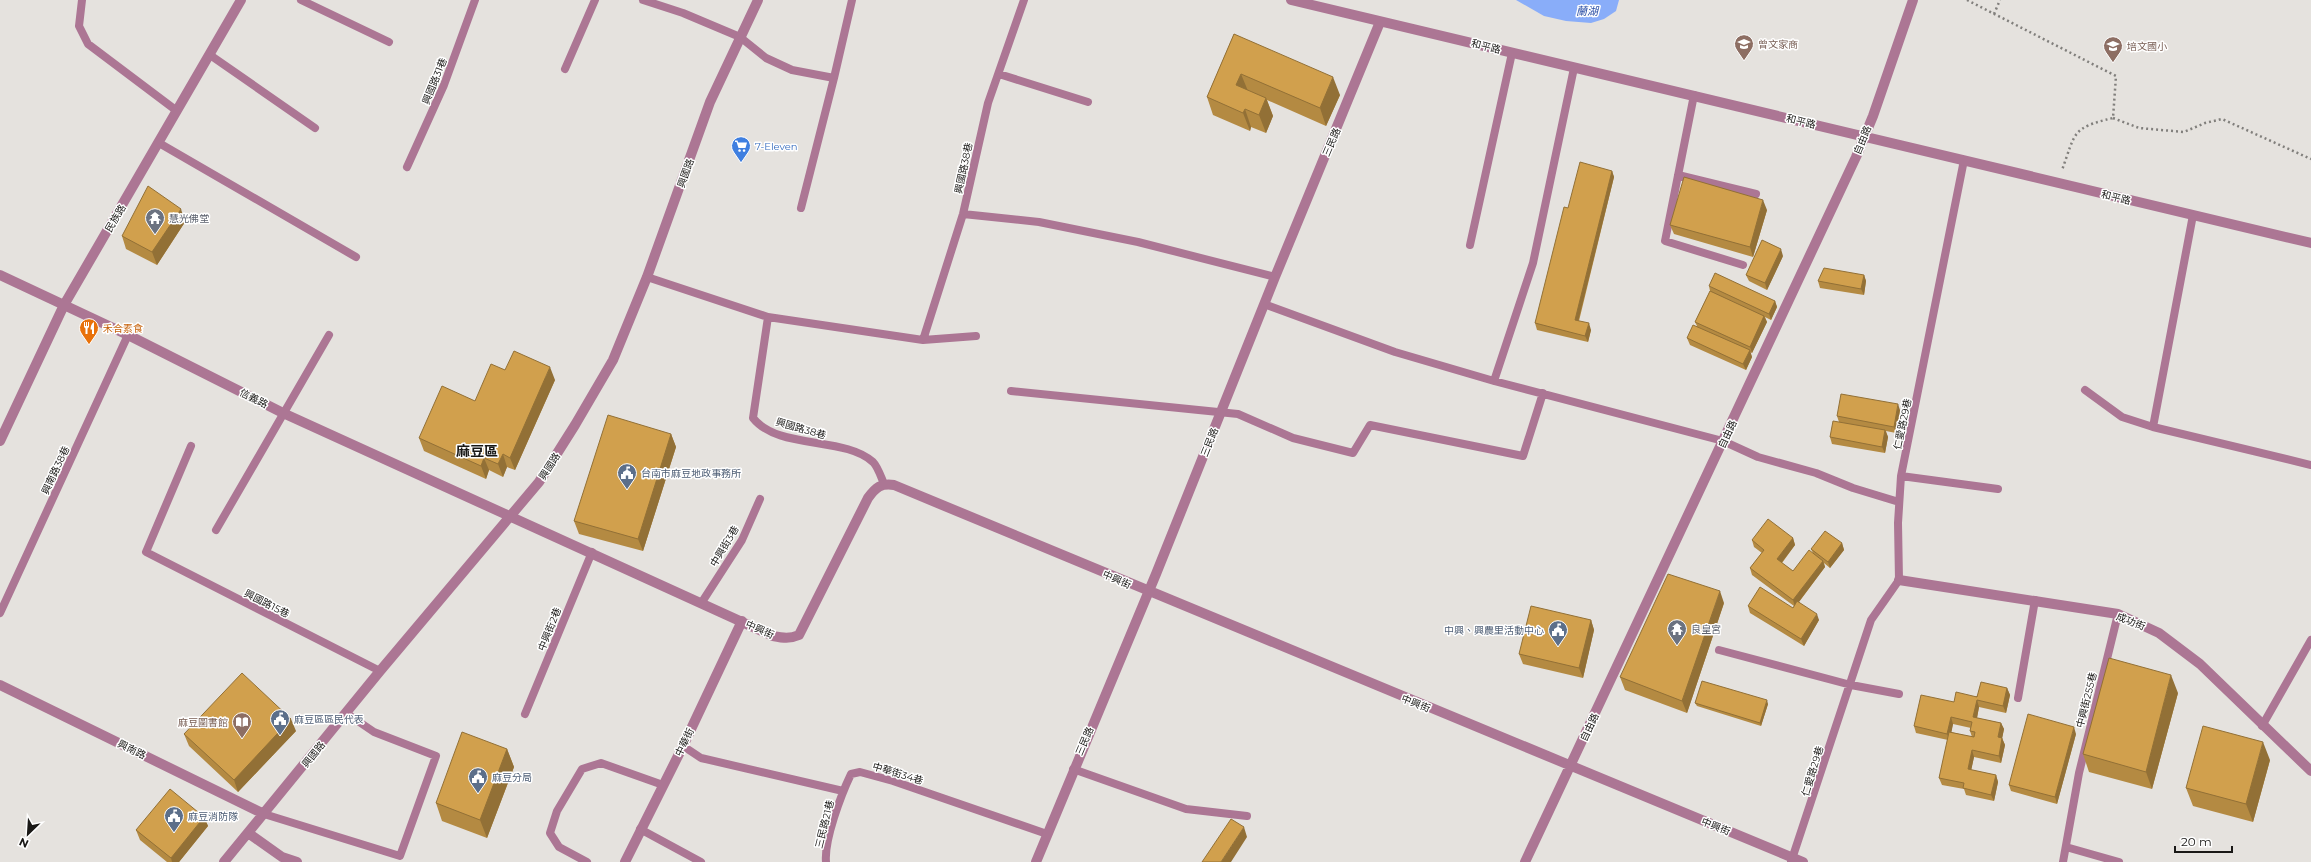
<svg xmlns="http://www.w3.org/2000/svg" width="2311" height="862" viewBox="0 0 2311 862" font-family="Montserrat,'Noto Sans TC',sans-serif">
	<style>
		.water { fill: #89adf9 }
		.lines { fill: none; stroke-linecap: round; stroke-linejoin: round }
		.path { stroke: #817f7c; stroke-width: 2.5; stroke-dasharray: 2 3; stroke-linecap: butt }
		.lane { stroke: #ac7694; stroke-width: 8 }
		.street { stroke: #ac7694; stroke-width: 10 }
		.wall { fill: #b48a42; fill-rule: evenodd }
		.shaded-wall { fill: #927036 }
		.building { fill: #d1a04d; stroke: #927036 }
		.labels { text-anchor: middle; stroke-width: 3; stroke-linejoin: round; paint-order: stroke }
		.education-label { font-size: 10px; fill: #785e54; stroke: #fff; text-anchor: start }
		.street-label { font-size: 10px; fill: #191816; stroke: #fff }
		.shop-label { font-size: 10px; fill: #366cbe; stroke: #fff; text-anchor: start }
		.worship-label { font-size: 10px; fill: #5b616d; stroke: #fff; text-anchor: start }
		.food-label { font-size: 10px; fill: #c56008; stroke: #fff; text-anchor: start }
		.service-label { font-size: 10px; fill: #4e5e75; stroke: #fff; text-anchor: start }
		.water-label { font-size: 11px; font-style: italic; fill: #2b4fa6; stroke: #fff }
		.district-label { font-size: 14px; font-weight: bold; fill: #191816; stroke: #fff }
	</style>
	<rect width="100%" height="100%" fill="#e5e2de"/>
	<path class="water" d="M1516 0H1619L1616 11 1604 19 1591 23 1566 21 1544 16Z"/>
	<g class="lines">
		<path class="path" d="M1967 0 2116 76 2113 118C2071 128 2076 132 2062 170
			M1994 14 2000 0
			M2113 118 2139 128 2184 132 2205 123 2222 119 2311 159"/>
		<path class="lane" d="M82 0 79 26 88 44 177 111
			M301 0 389 42
			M643 0 683 13 740 37 766 58 792 70 834 78 852 0
			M210 55 315 128
			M565 69 595 0
			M999 74 1088 102
			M1694 95 1665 241 1743 265
			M159 143 356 257
			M407 167 444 85 475 0
			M1678 175 1756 194
			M801 208 834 78
			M963 214 1039 222 1138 242 1275 277
			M1470 245 1512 53
			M647 277 768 317 923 340 976 336
			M1264 304 1395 352 1494 381 1723 441 1758 457 1816 473 1853 488 1899 502
			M768 317 753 418C778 450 845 436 873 462 878 467 881 477 884 484
			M923 340 963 214 988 103 1024 0
			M1494 381 1533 263 1574 68
			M2085 390 2122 417 2153 427 2311 465
			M1011 391 1238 414 1293 438 1353 453 1370 425 1523 456 1543 393
			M2153 427 2193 215
			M191 446 146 552 380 671
			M1901 476 1998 489
			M216 530 329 335
			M702 602 742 540 760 499
			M0 613 128 335
			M1719 650 1851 685 1899 694
			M2018 698 2035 600
			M525 714 592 552
			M2262 726 2311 640
			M683 746 701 758 843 791
			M1073 769 1186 809 1247 816
			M264 814 400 856 436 756 374 732 346 713
			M640 829 701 862
			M2066 847 2119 862
			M587 862 559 847 550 833 557 811 582 769 601 763 663 785
			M826 862C824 840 841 795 851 774L860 772 893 781 1047 834
			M1791 862 1871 620 1899 580 1898 523 1901 476 1964 160
			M2063 862 2079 773 2118 614"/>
		<path class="street" d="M1291 0 2311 243
			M0 275 128 335 283 413 773 636C783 638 790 639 799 635L868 498C876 487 881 483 894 485L1803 862
			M0 441 64 305 241 0
			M1899 580 2118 614 2159 633 2200 664 2311 771
			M0 685 264 814
			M248 833 282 857 297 862
			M224 862 380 671 539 482 575 425 613 360 647 277 710 102 758 0
			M625 862 683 746 742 621
			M1036 862 1156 574 1275 277 1380 22
			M1525 862 1856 157 1873 116 1913 0"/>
	</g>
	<path class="wall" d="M1234 34 1340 95 1326 126 1267 100 1273 116 1266 133 1251 127 1250 131 1213 115 1207 97Z
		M1612 171 1614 177 1579 321 1591 330 1588 342 1537 330 1535 323 1568 208Z
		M1767 210 1753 257 1674 234 1670 225Z
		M185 222 157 265 126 249 122 236Z
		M1783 256 1767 290 1749 281 1746 275Z
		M1864 275 1866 281 1864 295 1820 288 1818 281Z
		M1709 286 1775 301 1777 307 1771 320 1765 317 1767 322 1752 353 1750 352 1752 357 1746 370 1690 345 1687 338 1697 326 1695 322 1710 291Z
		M505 370 555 380 515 470 507 467 503 477 489 470 486 479 424 451 419 438 475 401Z
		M1900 410 1896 433 1886 431 1888 437 1885 453 1832 444 1830 437 1839 422 1837 416Z
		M671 434 676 447 643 551 579 534 574 521Z
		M1793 538 1795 545 1782 563 1793 571 1813 553 1811 549 1842 543 1844 550 1830 568 1824 563 1825 567 1799 602 1819 620 1804 646 1750 613 1748 606 1793 608 1794 606 1752 575 1750 568 1762 553 1754 547 1752 540Z
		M1724 603 1687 713 1625 690 1620 677Z
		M1591 620 1594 630 1583 678 1523 664 1519 654Z
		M2007 688 2010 695 2006 713 1979 707 1977 718 2001 723 2004 729 2002 738 2005 745 2001 763 1974 757 1971 770 1996 775 1998 782 1994 801 1966 795 1964 789 1942 785 1939 778 1948 740 1916 733 1914 726 1954 702ZM1953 724 1971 728 1970 731 1972 737 1951 732Z
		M2178 693 2152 789 2089 772 2083 754Z
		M1695 703 1768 704 1761 726 1697 706Z
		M296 731 238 792 189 746 184 734Z
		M2076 734 2057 804 2011 791 2009 785Z
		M507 749 514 767 487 838 442 821 436 803Z
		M2270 760 2253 822 2193 806 2186 788Z
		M204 817 208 826 179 862H167L140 840 136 830Z"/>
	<path class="shaded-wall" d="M1241 74 1248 91 1236 85Z
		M1333 77 1340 95 1326 126 1320 108Z
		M1266 98 1273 116 1266 133 1259 115Z
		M1245 109 1251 127 1250 131 1243 113Z
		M1612 171 1614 177 1577 326 1575 320Z
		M1763 200 1767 210 1753 257 1750 247Z
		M181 209 185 222 157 265 152 252Z
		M1781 249 1783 256 1767 290 1765 283Z
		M1864 275 1866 281 1864 295 1861 289Z
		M1775 301 1777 307 1771 320 1769 314Z
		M1764 316 1767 322 1752 353 1750 347Z
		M1589 323 1591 330 1588 342 1585 336Z
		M1750 350 1752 357 1746 370 1743 364Z
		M550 367 555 380 515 470 510 458Z
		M1898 404 1900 410 1896 433 1894 427Z
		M1885 430 1888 437 1885 453 1882 447Z
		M671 434 676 447 643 551 638 539Z
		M503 454 507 467 503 477 498 464Z
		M484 458 489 470 486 479 481 466Z
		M1793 538 1795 545 1779 566 1777 559Z
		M1842 543 1844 550 1830 568 1828 562Z
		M1823 561 1825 567 1795 607 1793 600Z
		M1720 591 1724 603 1687 713 1682 701Z
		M1817 614 1819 620 1804 646 1801 639Z
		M1591 620 1594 630 1583 678 1579 668Z
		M2171 675 2178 693 2152 789 2146 772Z
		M2007 688 2010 695 2006 713 2003 706Z
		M1767 700 1768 704 1761 726 1760 723Z
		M1977 700 1979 707 1976 723 1973 717Z
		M1951 717 1953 724 1950 740 1947 734Z
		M291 719 296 731 238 792 234 780Z
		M2001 723 2004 729 2001 744 1998 737Z
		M2074 727 2076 734 2057 804 2055 797Z
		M2002 738 2005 745 2001 763 1999 756Z
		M2263 742 2270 760 2253 822 2246 804Z
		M507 749 514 767 487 838 480 820Z
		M1972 750 1974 757 1970 776 1968 769Z
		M1996 775 1998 782 1994 801 1991 795Z
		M204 817 208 826 179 862H172L171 858Z
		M1244 827 1247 837 1231 862H1221Z"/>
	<path class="building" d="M1234 34 1333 77 1320 108 1241 74 1236 85 1266 98 1259 115 1245 109 1243 113 1207 97Z
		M1580 162 1612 171 1575 320 1589 323 1585 336 1535 323 1564 207 1568 208Z
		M1684 177 1763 200 1750 247 1670 225Z
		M148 186 181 209 152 252 122 236Z
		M1762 240 1781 249 1765 283 1746 275Z
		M1824 268 1864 275 1861 289 1818 281Z
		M1715 273 1775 301 1769 314 1709 286Z
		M1710 291 1764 316 1750 347 1695 322Z
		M1693 325 1750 350 1743 364 1687 338Z
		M514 351 550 367 510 458 503 454 498 464 484 458 481 466 419 438 442 386 475 401 491 364 505 370Z
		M1841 394 1898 404 1894 427 1837 416Z
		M608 415 671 434 638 539 574 521Z
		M1833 421 1885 430 1882 447 1830 437Z
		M1768 519 1793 538 1777 559 1793 571 1809 550 1823 561 1793 600 1750 568 1764 550 1752 540Z
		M1825 531 1842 543 1828 562 1811 549Z
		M1668 574 1720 591 1682 701 1620 677Z
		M1760 587 1793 608 1797 601 1817 614 1801 639 1748 606Z
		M1531 606 1591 620 1579 668 1519 654Z
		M2109 658 2171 675 2146 772 2083 754Z
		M242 673 291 719 234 780 184 734Z
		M1702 681 1767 700 1760 723 1695 703Z
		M1981 682 2007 688 2003 706 1977 700 1973 717 2001 723 1998 737 2002 738 1999 756 1972 750 1968 769 1996 775 1991 795 1963 788 1964 783 1939 778 1949 732 1974 737 1975 732 1970 731 1972 722 1951 717 1947 734 1914 726 1921 695 1954 702 1956 692 1977 697Z
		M2028 714 2074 727 2055 797 2009 785Z
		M2203 726 2263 742 2246 804 2186 788Z
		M462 732 507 749 480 820 436 803Z
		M170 789 204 817 171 858 136 830Z
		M1231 819 1244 827 1221 862H1202Z"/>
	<defs>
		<symbol id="school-pin" viewBox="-11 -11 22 30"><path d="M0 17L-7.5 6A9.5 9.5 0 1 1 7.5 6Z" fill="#8d6e63" stroke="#fff"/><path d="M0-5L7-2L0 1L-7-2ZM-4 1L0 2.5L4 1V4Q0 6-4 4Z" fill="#fff"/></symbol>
		<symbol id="supermarket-pin" viewBox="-11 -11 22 30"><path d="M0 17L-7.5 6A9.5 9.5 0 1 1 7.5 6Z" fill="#3f7fe0" stroke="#fff"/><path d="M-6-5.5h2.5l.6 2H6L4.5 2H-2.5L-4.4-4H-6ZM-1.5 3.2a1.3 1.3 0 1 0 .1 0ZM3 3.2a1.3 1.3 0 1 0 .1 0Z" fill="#fff"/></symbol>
		<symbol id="temple-pin" viewBox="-11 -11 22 30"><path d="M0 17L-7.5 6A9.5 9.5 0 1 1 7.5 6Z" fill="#6b7280" stroke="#fff"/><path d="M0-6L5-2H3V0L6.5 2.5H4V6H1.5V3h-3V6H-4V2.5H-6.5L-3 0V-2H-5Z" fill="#fff"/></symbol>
		<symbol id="restaurant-pin" viewBox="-11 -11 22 30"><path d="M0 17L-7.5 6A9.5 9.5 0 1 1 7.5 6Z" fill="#e8710a" stroke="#fff"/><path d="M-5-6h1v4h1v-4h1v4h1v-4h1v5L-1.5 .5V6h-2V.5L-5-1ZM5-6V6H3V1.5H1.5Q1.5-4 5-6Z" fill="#fff"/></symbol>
		<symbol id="civic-pin" viewBox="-11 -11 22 30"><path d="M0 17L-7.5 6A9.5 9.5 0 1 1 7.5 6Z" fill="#5c6f8a" stroke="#fff"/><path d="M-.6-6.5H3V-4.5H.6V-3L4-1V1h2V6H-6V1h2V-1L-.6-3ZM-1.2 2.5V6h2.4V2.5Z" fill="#fff"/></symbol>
		<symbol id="library-pin" viewBox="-11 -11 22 30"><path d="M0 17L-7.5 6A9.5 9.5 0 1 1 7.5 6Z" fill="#8d6e63" stroke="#fff"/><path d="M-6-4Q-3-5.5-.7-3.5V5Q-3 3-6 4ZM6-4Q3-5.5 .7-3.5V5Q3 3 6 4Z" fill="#fff"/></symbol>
	</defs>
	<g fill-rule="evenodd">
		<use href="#school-pin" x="1733" y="33" width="22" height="30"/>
		<use href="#school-pin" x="2102" y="35" width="22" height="30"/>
		<use href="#supermarket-pin" x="730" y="135" width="22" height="30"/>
		<use href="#temple-pin" x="144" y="207" width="22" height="30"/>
		<use href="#restaurant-pin" x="78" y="317" width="22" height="30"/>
		<use href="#civic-pin" x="616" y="462" width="22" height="30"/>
		<use href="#temple-pin" x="1666" y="618" width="22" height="30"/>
		<use href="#civic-pin" x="1547" y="619" width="22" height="30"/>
		<use href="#civic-pin" x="269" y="708" width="22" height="30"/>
		<use href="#library-pin" x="231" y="711" width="22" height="30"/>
		<use href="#civic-pin" x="467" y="766" width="22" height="30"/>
		<use href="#civic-pin" x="163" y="805" width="22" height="30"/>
	</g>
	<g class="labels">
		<g class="education-label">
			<text x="1758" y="48">曾文家商</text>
			<text x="2127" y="50">培文國小</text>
			<text x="228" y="726" text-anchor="end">麻豆圖書館</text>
		</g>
		<g class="street-label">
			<text transform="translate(1486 46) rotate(14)" y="4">和平路</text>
			<text transform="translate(434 81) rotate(-68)" y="4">興國路31巷</text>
			<text transform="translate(1801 121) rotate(14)" y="4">和平路</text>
			<text transform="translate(1862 140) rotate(-68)" y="4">自由路</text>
			<text transform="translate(1331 142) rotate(-67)" y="4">三民路</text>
			<text transform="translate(963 168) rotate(-78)" y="4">興國路38巷</text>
			<text transform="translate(685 173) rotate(-70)" y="4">興國路</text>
			<text transform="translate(2116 197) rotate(14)" y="4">和平路</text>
			<text transform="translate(115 218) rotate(-59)" y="4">民族路</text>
			<text transform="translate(254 398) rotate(27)" y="4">信義路</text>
			<text transform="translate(1902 424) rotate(-78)" y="4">仁愛路29巷</text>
			<text transform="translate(801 428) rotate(16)" y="4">興國路38巷</text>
			<text transform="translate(1727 434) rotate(-65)" y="4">自由路</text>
			<text transform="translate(1209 442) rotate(-68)" y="4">三民路</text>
			<text transform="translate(549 466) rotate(-57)" y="4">興國路</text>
			<text transform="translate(55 470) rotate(-65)" y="4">興南路38巷</text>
			<text transform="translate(724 546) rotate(-59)" y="4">中興街3巷</text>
			<text transform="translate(1117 579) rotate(23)" y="4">中興街</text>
			<text transform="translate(267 603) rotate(27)" y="4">興國路15巷</text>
			<text transform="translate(2131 621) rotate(22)" y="4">成功街</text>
			<text transform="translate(549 629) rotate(-68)" y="4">中興街2巷</text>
			<text transform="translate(760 629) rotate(23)" y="4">中興街</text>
			<text transform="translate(2086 700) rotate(-76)" y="4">中興街255巷</text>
			<text transform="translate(1416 703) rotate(22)" y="4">中興街</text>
			<text transform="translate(1589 727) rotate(-65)" y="4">自由路</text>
			<text transform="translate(1084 741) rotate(-67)" y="4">三民路</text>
			<text transform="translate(684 742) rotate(-64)" y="4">中華街</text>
			<text transform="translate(132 749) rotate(26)" y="4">興南路</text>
			<text transform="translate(313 754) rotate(-51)" y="4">興國路</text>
			<text transform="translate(1812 771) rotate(-73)" y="4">仁愛路29巷</text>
			<text transform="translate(898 773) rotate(17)" y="4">中華街34巷</text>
			<text transform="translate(824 824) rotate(-76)" y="4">三民路21巷</text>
			<text transform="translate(1716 826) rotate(22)" y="4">中興街</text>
		</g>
		<g class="shop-label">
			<text x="755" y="150">7-Eleven</text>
		</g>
		<g class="worship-label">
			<text x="169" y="222">慧光佛堂</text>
			<text x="1691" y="633">良皇宮</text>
		</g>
		<g class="food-label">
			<text x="103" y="332">禾合素食</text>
		</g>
		<g class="service-label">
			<text x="641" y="477">台南市麻豆地政事務所</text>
			<text x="1544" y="634" text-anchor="end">中興、興農里活動中心</text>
			<text x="294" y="723">麻豆區區民代表</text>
			<text x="492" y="781">麻豆分局</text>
			<text x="188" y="820">麻豆消防隊</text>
		</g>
		<g class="water-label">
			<text x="1587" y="15">蘭湖</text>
		</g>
		<g class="district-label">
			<text x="477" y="456">麻豆區</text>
		</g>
	</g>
	<g transform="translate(28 834) rotate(205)" stroke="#ffffff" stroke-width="3" paint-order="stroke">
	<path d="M0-3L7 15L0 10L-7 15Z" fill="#191816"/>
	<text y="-6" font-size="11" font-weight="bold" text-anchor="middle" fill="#191816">N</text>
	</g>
	<path d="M2175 846v6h57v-6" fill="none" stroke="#191816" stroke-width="2"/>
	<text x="2181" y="846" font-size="12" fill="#191816" stroke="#ffffff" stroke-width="3" paint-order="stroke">20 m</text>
</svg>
